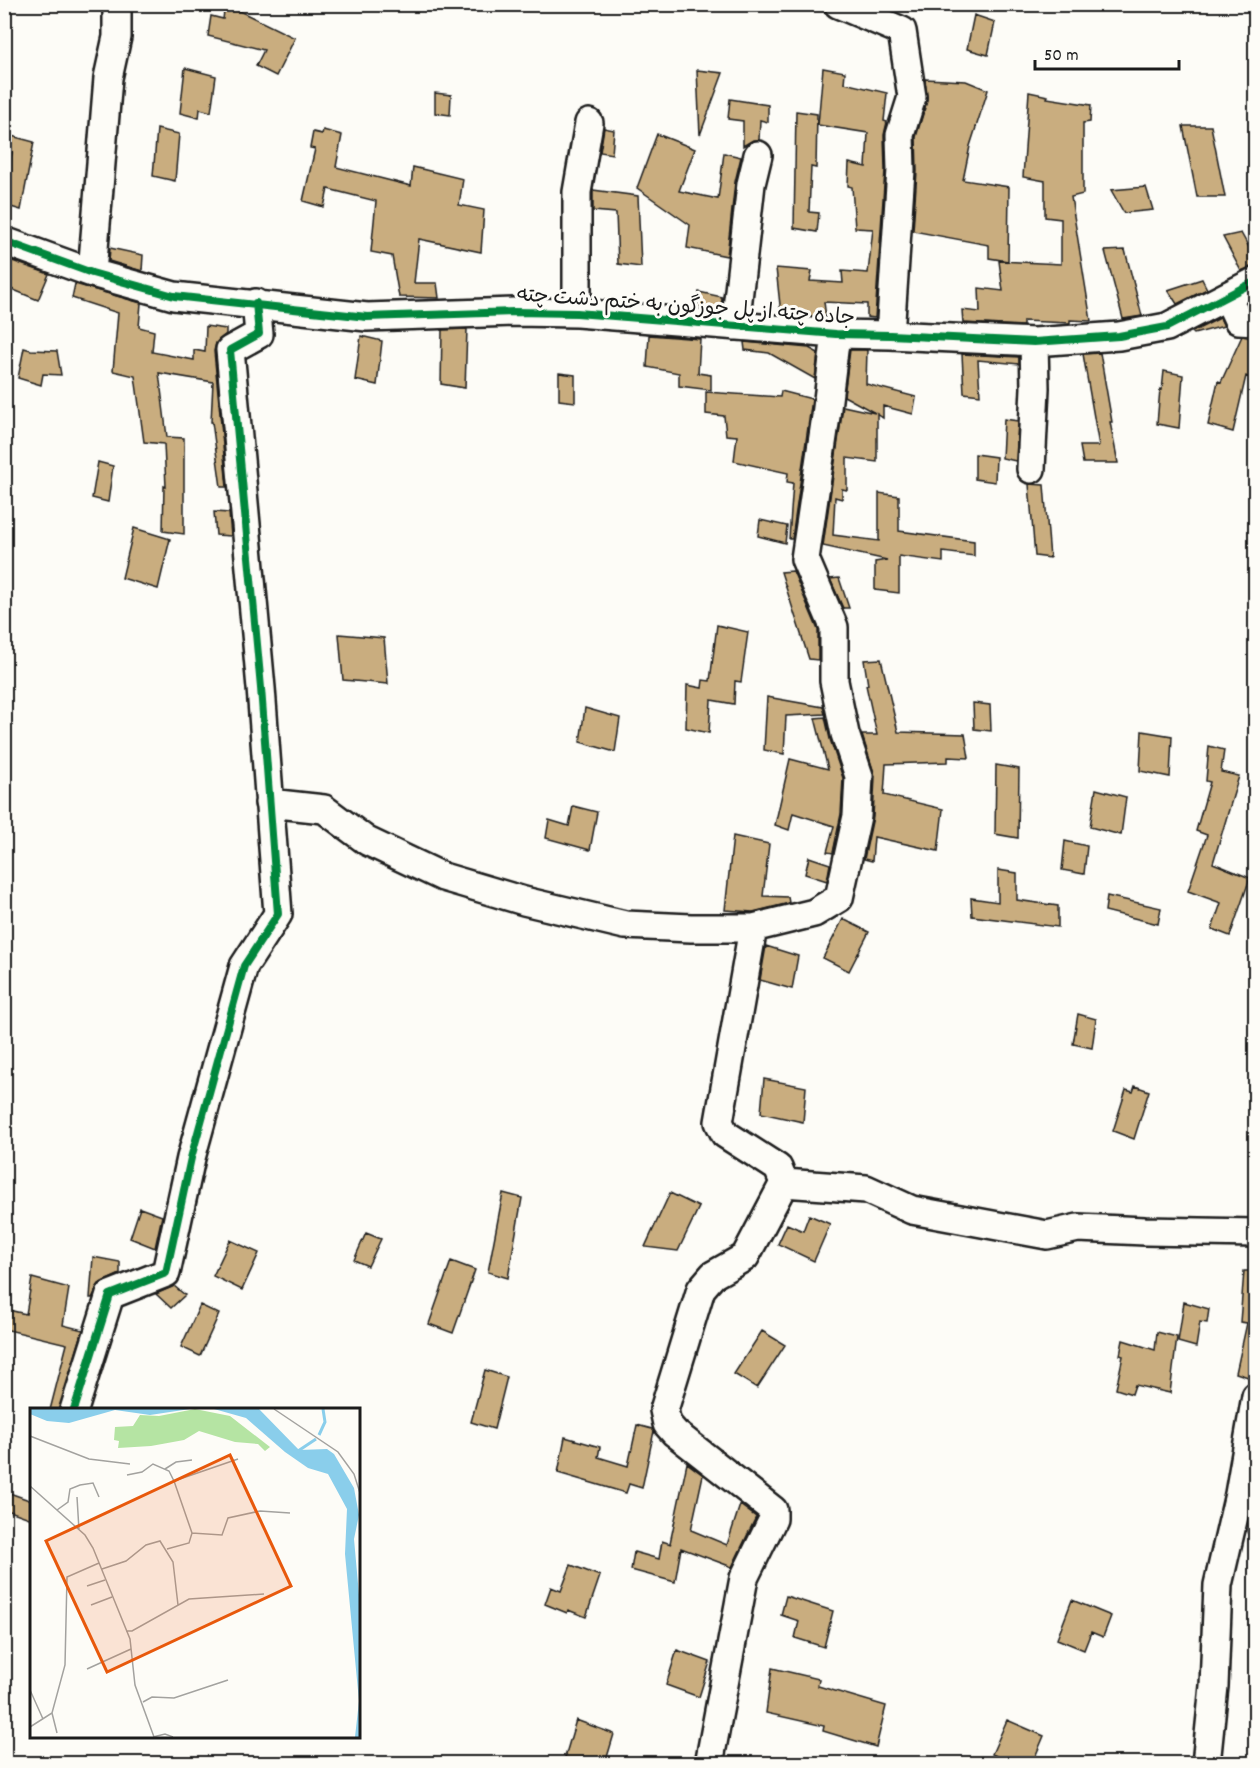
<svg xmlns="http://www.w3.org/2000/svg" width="1260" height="1768" viewBox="0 0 1260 1768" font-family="Dekko,'Playpen Sans Arabic',sans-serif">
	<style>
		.building { fill: #c9ad7f; stroke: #1c1c1c; stroke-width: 1.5 }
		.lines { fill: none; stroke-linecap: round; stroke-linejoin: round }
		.minor-casing { stroke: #1c1c1c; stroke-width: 32 }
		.minor { stroke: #fdfcf7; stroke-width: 27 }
		.cycleway-casing { stroke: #fdfcf7; stroke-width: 11 }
		.cycleway { stroke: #00873e; stroke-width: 8 }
		.labels { text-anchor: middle; stroke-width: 6; stroke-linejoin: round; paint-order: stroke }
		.street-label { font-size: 21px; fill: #1c1c1c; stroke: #fdfcf7 }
		.inset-river { fill: none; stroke: #8aceeb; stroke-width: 3 }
		.inset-road { fill: none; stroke: #a3a29f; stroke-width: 1.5 }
		.view { fill: #e8590c; fill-opacity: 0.15; stroke: #e8590c; stroke-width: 3 }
		.inset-edge { fill: none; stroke: #1c1c1c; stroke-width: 3 }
	</style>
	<rect width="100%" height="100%" fill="#fdfcf7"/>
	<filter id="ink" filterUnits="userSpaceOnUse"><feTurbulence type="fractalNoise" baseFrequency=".0167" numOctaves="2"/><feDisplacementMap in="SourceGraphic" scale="12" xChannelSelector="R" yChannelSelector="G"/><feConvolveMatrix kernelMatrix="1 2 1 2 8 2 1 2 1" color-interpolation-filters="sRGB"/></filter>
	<g filter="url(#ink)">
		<path class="building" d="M225 4 295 38 276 76 256 66 264 50 208 36 211 16 223 19Z
			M974 15 995 22 988 55 967 49Z
			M185 68 216 76 211 112 200 109 199 118 180 113Z
			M823 68 845 72 844 83 887 93 884 121 887 122 884 135 885 170 875 318 867 317V304L824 302 826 317 781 314 776 268 812 271 810 281 843 283 842 271 868 273 873 229 855 228 852 187 848 186 849 163 866 167 868 133 818 125Z
			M697 70 723 73 700 135Z
			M925 79 966 81 988 90 970 146 963 180 1009 187 1008 261 989 258V245L913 231 917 171 916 137 927 101Z
			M1029 92 1048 96 1047 98 1091 105 1090 122 1083 123V194L1071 197 1091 321 1070 320V323L1023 321V326L963 323 962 310 980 312 979 288 1003 291 999 261 1061 264V219L1045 217V181L1023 177Z
			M435 93 451 95 450 115 435 113Z
			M730 99 768 105V122L760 120 759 140H753L743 146V121L728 119Z
			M796 111 817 114 816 168 811 167 809 212 819 213 817 232 794 228Z
			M1183 126H1211L1225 197H1197Z
			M604 128 614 130 612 154 600 152Z
			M157 129 179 134 175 181 153 176Z
			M323 130 342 135 336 167 411 186 413 167 463 179 459 205 484 210 481 252 419 239 414 283H437L439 298 399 297 392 256 371 252 376 201 328 189 324 207 303 201 315 149 310 148 313 132 322 134Z
			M4 134 34 142 21 210 4 205V180L7 181 12 152 4 150Z
			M657 134 695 149 679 191 718 199 724 153 741 157 735 182 727 256 687 248 690 225 637 188Z
			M1146 187 1153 210 1124 213 1111 190Z
			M593 190 638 196 641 267 618 264 616 213 593 211Z
			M1241 233 1256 260V265L1241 271 1223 237Z
			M110 248 143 255 142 271 109 261Z
			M1125 250 1142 316 1123 319 1105 251Z
			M4 258 49 274 38 300 4 286Z
			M1202 279 1207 289 1177 304 1168 290Z
			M75 284 141 303 139 327 154 331 152 352 194 360V350L205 352 206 326 226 329V334L216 343 214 351 227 487H221L212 422H211L213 382 159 373 167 437 184 438V534L163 531 164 486 166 487 164 444 144 442 135 376 113 371 118 313 72 298Z
			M699 292 722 297 721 309 698 307Z
			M1220 318 1224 326 1194 334 1192 332Z
			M467 329 465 388 441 384 442 330Z
			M649 335 700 339 698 373 711 375V390L679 386V373L647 367Z
			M361 336 382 341 377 385 355 380Z
			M1242 336 1256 339V380L1246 376 1233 432 1208 425 1218 381 1221 382Z
			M744 342 809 348 818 353 815 379 769 353 745 350Z
			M24 348 31 350 57 351 61 375 43 374 41 385 18 378Z
			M850 350H867L866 384 916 397 913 414 883 406V418L877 414V462L847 458V490L842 489V499L835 497 833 535 879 541V493L899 496V531L974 541V556L943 552V562L899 556V593L875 590V562L887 560 823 546 843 406 875 413 844 396Z
			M1100 353 1112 422H1110L1118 463H1083L1080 446H1099L1083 354Z
			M962 354 1019 357V364L978 360 980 395 964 393Z
			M1164 371 1183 375 1179 428 1157 424 1160 389 1162 390Z
			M559 373 575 375V402L559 400Z
			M781 391 812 399 792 539H789L793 483 787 482 788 473 734 461 737 436 726 435 724 416 706 414V392L780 397Z
			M1004 419 1018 421 1016 461 1002 458Z
			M975 454 996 457 995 482 975 479Z
			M98 462 113 466 108 502 92 498Z
			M1029 484 1044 485 1050 558 1035 556Z
			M214 512 229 513 231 536 216 535Z
			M760 520 787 526 785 543 758 536Z
			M134 528 170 539 158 589 122 578Z
			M793 571 818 630V660L809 659 781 572Z
			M839 578 849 608H843L830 579Z
			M717 625 748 632 741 682 735 681 734 704 711 700 709 733 686 728 687 685 702 688 703 680 710 681Z
			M339 634 384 638 388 684 343 680Z
			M881 659 898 732 965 734 969 758 948 757V762L886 764 884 795 943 809 938 851 874 837 872 861 864 859 873 817 875 776 862 735H877L866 685H868L864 660Z
			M767 697 823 707 825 714 786 716 784 754 764 750Z
			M973 703 990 705 991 731 974 729Z
			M585 708 620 718 615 752 580 742Z
			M825 717 830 739 843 778 841 814 833 853 827 852 834 826 793 813 789 830 775 825 790 759 828 769 815 718Z
			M1142 731 1172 736 1170 777 1140 771Z
			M1209 746 1224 750 1221 772 1239 776 1213 863 1250 878 1230 936 1212 929 1221 903 1188 891 1207 835 1196 831 1210 782 1206 781Z
			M996 765 1019 769 1018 838 995 834Z
			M1096 789 1126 797 1121 835 1090 827Z
			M573 806 597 812 590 850 546 838 549 820 569 826Z
			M733 836 769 844 763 896 788 897 789 903 753 912 725 910Z
			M1065 841 1087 846 1084 874 1062 870Z
			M809 857 830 864 827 881 805 874Z
			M998 870 1017 873V900L1058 906V927L972 916 971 898 998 902Z
			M1107 896 1161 908 1158 924 1105 911Z
			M843 919 869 932 849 971 823 958Z
			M766 946 798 956 792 989 760 980Z
			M1078 1014 1096 1019 1092 1048 1073 1044Z
			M764 1079 806 1087 803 1122 761 1113Z
			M1135 1086 1149 1091 1134 1139 1113 1131 1126 1090 1133 1092Z
			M503 1193 522 1198 508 1278 488 1272Z
			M670 1193 699 1207 678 1251 645 1247Z
			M140 1208 162 1216 155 1248 130 1238Z
			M809 1215 830 1224 814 1261 778 1244 787 1224 803 1231Z
			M366 1233 381 1239 368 1266 354 1260Z
			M230 1240 259 1253 242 1290 213 1276Z
			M93 1257 120 1262V1274L99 1284 92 1298H90Z
			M451 1261 475 1270 453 1333 429 1324Z
			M1244 1271H1256V1358L1251 1378 1236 1373 1247 1323 1240 1322Z
			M32 1278 69 1288 63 1325 83 1330 59 1410H50L67 1344 4 1329V1309L26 1314Z
			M174 1286 185 1295 171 1308 156 1294Z
			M1184 1302 1209 1309 1207 1323 1200 1322 1196 1347 1178 1342Z
			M200 1305 219 1314 200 1356 181 1347Z
			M762 1331 785 1345 757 1388 734 1374Z
			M1157 1332 1177 1337 1170 1393 1135 1385 1132 1394 1116 1389 1123 1356 1120 1355 1123 1340 1155 1350Z
			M485 1370 507 1377 494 1429 471 1422Z
			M637 1425 652 1429 654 1431 642 1488 629 1484 626 1493 558 1473 565 1437 600 1447 598 1457 628 1466Z
			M687 1463 703 1475 691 1530 727 1545 740 1505 756 1517 732 1567 681 1548 675 1582 631 1570 634 1552 659 1559 662 1541 671 1544 670 1543Z
			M4 1491 32 1501V1519L4 1509Z
			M571 1565 600 1576 586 1617 568 1610 567 1613 545 1604 551 1587 561 1591Z
			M786 1596 833 1611 824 1647 795 1638 799 1621 781 1615Z
			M1072 1600 1111 1616 1103 1637 1091 1632 1084 1650 1057 1639Z
			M677 1650 710 1662 699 1697 666 1685Z
			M772 1668 819 1679 818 1686 886 1706 876 1747 823 1731 824 1726 766 1713Z
			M576 1720 614 1734 605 1764H563Z
			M1007 1720 1044 1736 1032 1764H1014L992 1754Z"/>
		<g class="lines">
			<defs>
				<path id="minor" d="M838 4 902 31 912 97 900 135 901 170 890 335
					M4 241 92 273 174 296 367 317 514 312 577 313 836 334 890 335 1034 342 1119 336 1167 327 1256 281
					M92 273 108 78 117 37V4
					M1227 296 1238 320 1256 321
					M577 313V192L589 123
					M735 326 751 184 758 155
					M1031 469 1035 388 1034 342
					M269 803 324 809 367 841 443 877 524 901 625 925 691 928H753L814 913 839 898 857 816 859 776 845 734 834 681V627L805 559 826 416 836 334
					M784 1183 866 1189 912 1210 1047 1235 1078 1228 1145 1231 1256 1233
					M74 1410 110 1295 166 1273 191 1158 244 966 278 914 261 688 230 350 259 334 256 303
					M709 1764 744 1578 773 1519V1510L675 1433 667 1424 664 1410 701 1289 713 1275 745 1257 784 1183 778 1168 725 1134 719 1122 753 928
					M1206 1764 1214 1686 1218 1585 1239 1494 1256 1396"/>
			</defs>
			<use href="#minor" class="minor-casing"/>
			<use href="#minor" class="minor"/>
			<defs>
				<path id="cycleway" d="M4 241 92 273 174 296 367 317 514 312 577 313 836 334 890 335 1034 342 1119 336 1167 327 1256 281
					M74 1410 110 1295 166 1273 191 1158 244 966 278 914 261 688 230 350 259 334 256 303"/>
			</defs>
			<use href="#cycleway" class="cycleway-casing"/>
			<use href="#cycleway" class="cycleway"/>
		</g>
	</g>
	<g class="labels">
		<g class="street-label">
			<text transform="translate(686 305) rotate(4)" y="7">جاده چته از پل جوزگون به ختم دشت چته</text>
		</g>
	</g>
	<g transform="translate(30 1408)">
		<rect width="330" height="330" fill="#fdfcf7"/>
		<path d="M165 1 200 8 240 39 235 43 228 36 205 34 169 23 154 32 121 38 88 40 89 33 84 32 85 19 103 18 110 7 129 8Z" fill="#b5e4a3"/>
		<path d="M0 1H160L120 7 85 2 39 15 17 13 0 6ZM184 1H229L269 42 297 41 304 46 324 80 329 107 324 131 330 198V329H325L329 293 315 146 317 101 298 66 278 60 255 44 216 10Z" fill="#8aceeb"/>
		<path class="inset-river" d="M289 27 295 14 293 1M268 43 286 31"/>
		<path class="inset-road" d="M244 1 308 44 324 66 330 85M0 28 59 51 100 56M135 61 146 54 162 52M97 67 112 64 123 56 139 63 144 73 208 51M144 73 162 125M0 78 55 127 63 140 100 231 105 277 124 329M47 89 49 122M27 102 38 94 40 81 50 77 63 75 69 89M137 141 159 135 162 125 192 127 198 110 230 103 260 105M72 161 96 153 116 137 130 133 143 154 148 197M57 178 75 172M61 197 82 189M96 223H102L159 191 234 186M57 261 101 241M0 282 13 311M113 294 122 289 144 290 198 272M22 305 27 325M0 319 22 305 35 257 37 169 69 155M123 329 135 326 143 329"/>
		<path class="view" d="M200 47 261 178 77 264 16 133Z"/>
		<rect width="330" height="330" class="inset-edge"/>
	</g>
	<rect width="1260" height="1768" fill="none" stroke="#fdfcf7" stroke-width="24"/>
	<rect x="12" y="12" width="1236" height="1744" fill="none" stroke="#1c1c1c" stroke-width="2" filter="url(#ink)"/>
	<path d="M1035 60v9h144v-9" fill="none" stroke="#1c1c1c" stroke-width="3"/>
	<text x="1044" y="60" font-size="18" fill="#1c1c1c" stroke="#fdfcf7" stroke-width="4.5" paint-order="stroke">50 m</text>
</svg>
